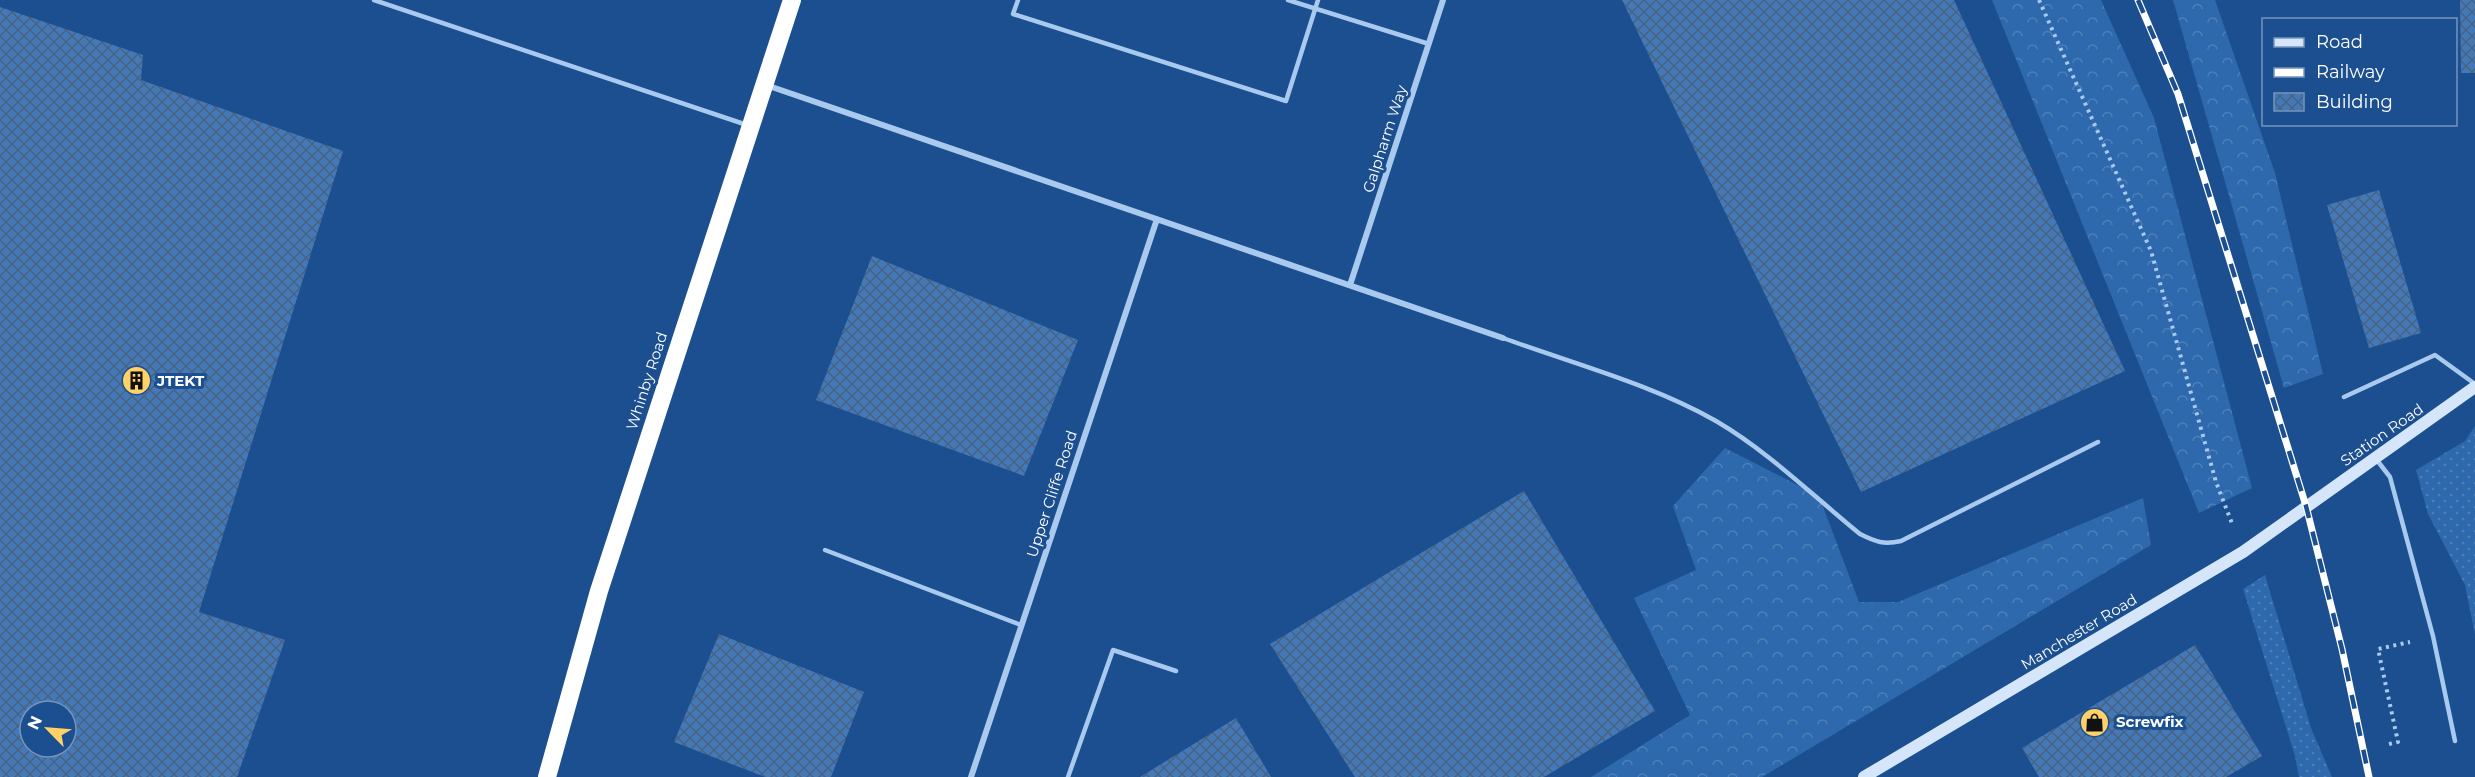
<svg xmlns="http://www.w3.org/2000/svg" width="2475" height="777" viewBox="0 0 2475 777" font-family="Montserrat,sans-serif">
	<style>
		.grass { fill: url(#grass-dots) }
		.forest { fill: url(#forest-crowns) }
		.building { fill: url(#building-cross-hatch); fill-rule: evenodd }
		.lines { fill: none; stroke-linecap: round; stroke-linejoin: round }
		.path { stroke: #a9c9ee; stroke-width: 4; stroke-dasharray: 3 4.5; stroke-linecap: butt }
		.lane { stroke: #a9c9ee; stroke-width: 4.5 }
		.street { stroke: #a9c9ee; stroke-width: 6 }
		.secondary { stroke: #d6e6fa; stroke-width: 12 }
		.highway { stroke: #fff; stroke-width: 18 }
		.rail-casing { stroke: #fff; stroke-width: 7 }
		.rail { stroke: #1b4f8f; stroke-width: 4.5; stroke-dasharray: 14; stroke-linecap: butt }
		.labels { text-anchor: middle; stroke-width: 6; stroke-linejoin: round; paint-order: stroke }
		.street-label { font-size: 15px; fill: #fff; stroke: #1b4f8f }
		.poi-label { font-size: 15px; font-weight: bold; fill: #fff; stroke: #1b4f8f; text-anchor: start }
	</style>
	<defs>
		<pattern id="grass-dots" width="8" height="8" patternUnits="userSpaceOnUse" patternTransform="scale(1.5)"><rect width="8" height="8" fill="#2e69ad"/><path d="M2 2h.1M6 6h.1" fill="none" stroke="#4d80b9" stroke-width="1.8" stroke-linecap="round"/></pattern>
		<pattern id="forest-crowns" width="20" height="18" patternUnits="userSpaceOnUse" patternTransform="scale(1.5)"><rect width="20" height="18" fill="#2e69ad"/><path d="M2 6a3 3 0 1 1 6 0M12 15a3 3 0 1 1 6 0" fill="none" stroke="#4d80b9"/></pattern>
		<pattern id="building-cross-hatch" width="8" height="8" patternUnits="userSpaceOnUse" patternTransform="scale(1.5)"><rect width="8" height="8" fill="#4478b7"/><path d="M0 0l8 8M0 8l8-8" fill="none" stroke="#486282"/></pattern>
	</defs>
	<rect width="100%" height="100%" fill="#1b4f8f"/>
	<path class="grass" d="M2475 426V635L2465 585 2428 514 2416 470 2465 441Z
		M2265 575 2311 728 2332 777H2299L2295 756 2243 589Z"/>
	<path class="forest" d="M1992 0H2101L2154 118 2252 488 2199 513Z
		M2173 0H2215L2275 173 2323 374 2284 388Z
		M1725 448 1819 496 1859 602H1898L2143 498 2151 545 1762 777H1591L1690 715 1634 598 1696 570 1673 506Z"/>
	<path class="building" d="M1622 0H1954L2125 371 1861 492Z
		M2460 0H2475V73H2461Z
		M0 7 143 55 141 80 343 151 199 612 285 640 237 777H0ZM30 711H66V747H30Z
		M2379 190 2421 333 2369 348 2327 205Z
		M872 256 1078 340 1024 476 816 400Z
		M1524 491 1655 711 1544 777H1355L1270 644Z
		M719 634 864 692 831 777H765L674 742Z
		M2195 645 2262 756 2226 777H2039L2022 748Z
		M1236 718 1271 777H1140Z"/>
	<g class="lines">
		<path class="path" d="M2039 0 2151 251 2216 482 2233 526
			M2389 744 2398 742 2378 649 2410 642"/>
		<path class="lane" d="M374 0 747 125
			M1018 0 1013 14 1286 101 1318 0
			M1288 0 1429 44
			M1503 338C1574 364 1651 384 1716 421 1769 452 1813 496 1860 534 1876 542 1884 545 1901 541L2098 442
			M2344 397 2435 355 2475 384
			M2376 459 2390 477 2433 636 2455 741
			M825 550 1021 625
			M1068 777 1113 650 1176 671"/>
		<path class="street" d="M766 85 1503 338
			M1350 285 1443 0
			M971 777 1157 219"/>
		<path class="secondary" d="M1864 777 2243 552 2475 387"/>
		<path class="highway" d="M547 777 599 591 792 0"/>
		<defs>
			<path id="rail" d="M2138 0 2178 94 2306 506 2342 649 2369 777"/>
		</defs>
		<use href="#rail" class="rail-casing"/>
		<use href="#rail" class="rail"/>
	</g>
	<defs>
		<symbol id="building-disc" viewBox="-11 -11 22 22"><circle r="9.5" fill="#ffd166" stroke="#1b4f8f"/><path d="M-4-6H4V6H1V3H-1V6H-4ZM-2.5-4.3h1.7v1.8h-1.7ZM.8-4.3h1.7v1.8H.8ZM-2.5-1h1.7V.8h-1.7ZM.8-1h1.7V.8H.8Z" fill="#111"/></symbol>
		<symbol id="shop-disc" viewBox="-11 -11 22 22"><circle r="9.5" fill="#ffd166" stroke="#1b4f8f"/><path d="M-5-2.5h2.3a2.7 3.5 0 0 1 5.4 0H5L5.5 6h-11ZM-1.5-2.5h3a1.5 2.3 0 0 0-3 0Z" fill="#111"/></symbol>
	</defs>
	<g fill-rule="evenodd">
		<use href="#building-disc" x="120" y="364" width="33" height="33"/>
		<use href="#shop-disc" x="2078" y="706" width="33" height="33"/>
	</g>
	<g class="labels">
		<g class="street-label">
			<text transform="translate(1385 139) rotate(-72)" y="5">Galpharm Way</text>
			<text transform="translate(647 381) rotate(-72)" y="5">Whinby Road</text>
			<text transform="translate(2382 435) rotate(-35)" y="5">Station Road</text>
			<text transform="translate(1052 494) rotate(-72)" y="5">Upper Cliffe Road</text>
			<text transform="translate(2079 632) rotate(-31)" y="5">Manchester Road</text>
		</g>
		<g class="poi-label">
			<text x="157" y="386">JTEKT</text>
			<text x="2116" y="727">Screwfix</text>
		</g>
	</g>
	<rect x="2262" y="18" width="195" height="108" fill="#1b4f8f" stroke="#7695bc" stroke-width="1.5"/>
	<rect x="2274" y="38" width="30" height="9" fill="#d6e6fa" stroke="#7695bc" stroke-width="1.5"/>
	<text x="2316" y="48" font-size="18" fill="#ffffff">Road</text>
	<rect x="2274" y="68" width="30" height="9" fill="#ffffff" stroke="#7695bc" stroke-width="1.5"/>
	<text x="2316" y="78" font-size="18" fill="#ffffff">Railway</text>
	<rect x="2274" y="93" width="30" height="18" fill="url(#building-cross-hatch)" stroke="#7695bc" stroke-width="1.5"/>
	<text x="2316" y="108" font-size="18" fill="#ffffff">Building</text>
	<g transform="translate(48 729) rotate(295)"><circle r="28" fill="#1b4f8f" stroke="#7695bc" stroke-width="1.5"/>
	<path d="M0-4.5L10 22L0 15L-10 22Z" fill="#ffd166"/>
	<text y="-9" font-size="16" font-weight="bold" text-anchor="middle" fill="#ffffff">N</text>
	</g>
</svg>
